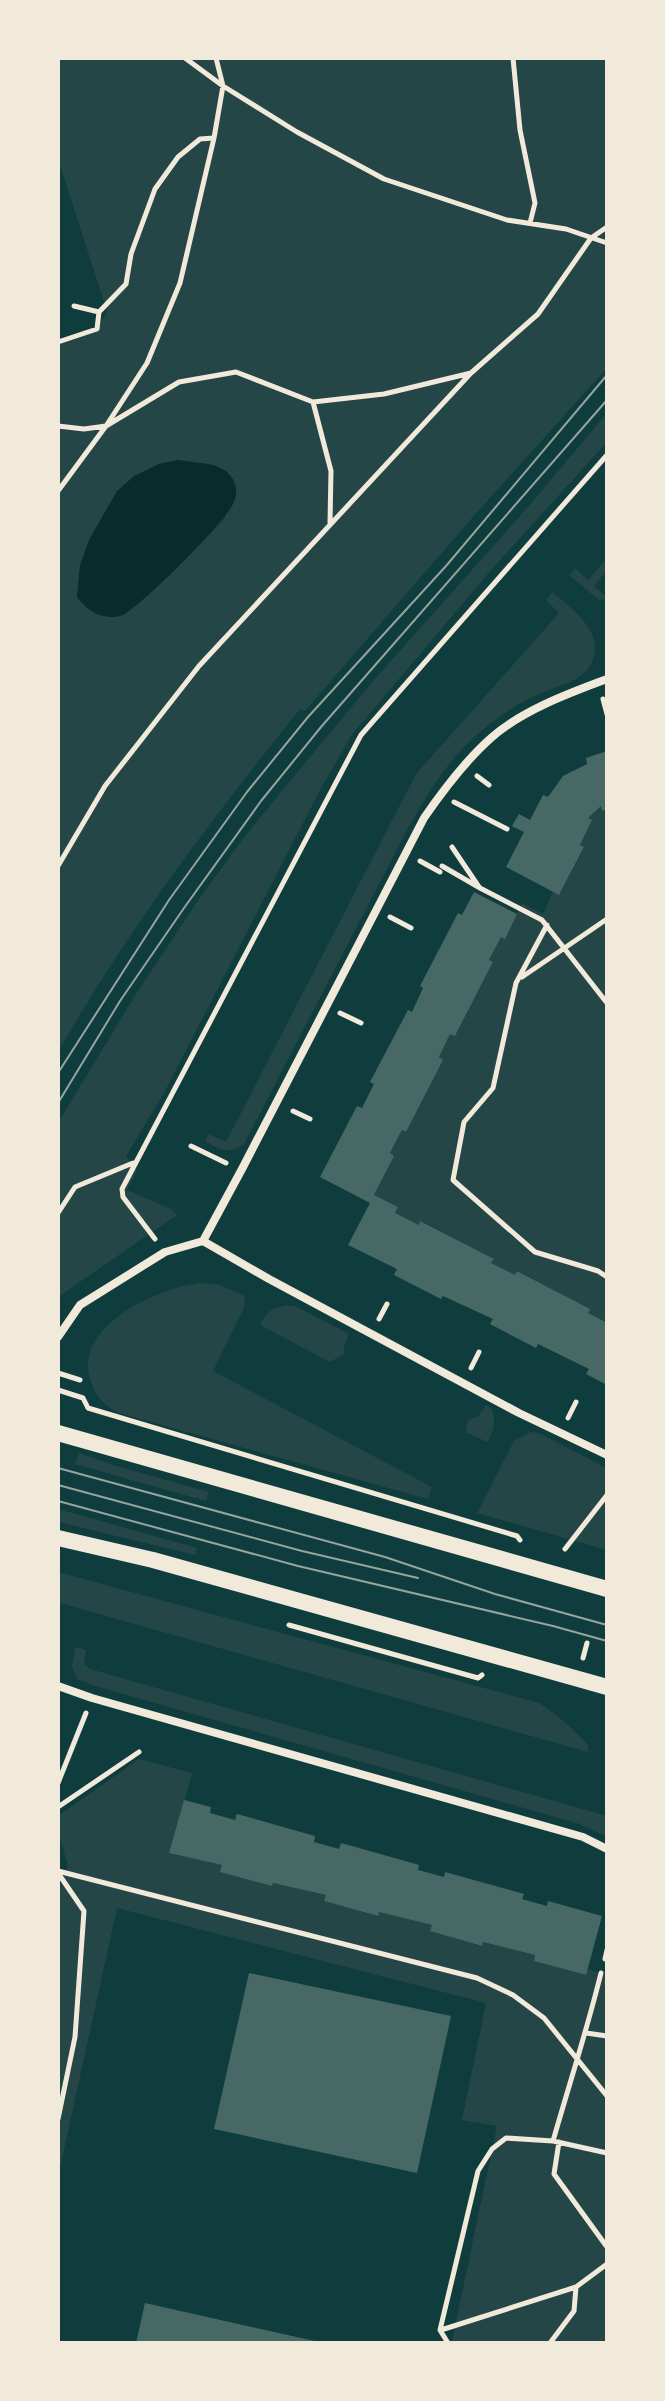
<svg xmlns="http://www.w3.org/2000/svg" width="665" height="2401" viewBox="0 0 665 2401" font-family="Figtree,sans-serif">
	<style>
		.green { fill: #244646; fill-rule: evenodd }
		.water { fill: #0a2a2b }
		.building { fill: #486865 }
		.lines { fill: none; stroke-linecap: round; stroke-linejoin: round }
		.path { stroke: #f1e9da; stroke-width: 5 }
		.minor { stroke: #f1e9da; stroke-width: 8 }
		.secondary { stroke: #f1e9da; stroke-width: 16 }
		.tram { stroke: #97a49c; stroke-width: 2 }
	</style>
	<rect width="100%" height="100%" fill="#0f3d3e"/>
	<path class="green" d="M58 58H607V368L471 519 305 711 300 709C212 818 127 931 58 1052V339C77 334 100 332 107 311L58 159ZM178 460 214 465 228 472 225 518 172 573 123 616 159 464Z
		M607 413V442L491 570 351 736 320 790 164 1093 126 1156 137 1170 127 1190 171 1209 177 1215 58 1297V1123L134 997 199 899 242 840 276 798 374 680 528 507Z
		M607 558V570L594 586 607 598 599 600 569 575 575 568 588 580Z
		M552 592C573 610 608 633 590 666 581 682 553 687 537 695 526 700 515 706 505 713 456 746 433 783 405 834L244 1144C228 1155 220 1150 205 1141L208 1134 226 1142 416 774 559 613 546 600Z
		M601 806 603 811 607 809V1323L588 1313 589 1309 518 1271 515 1275 491 1263 493 1259 421 1221 419 1225 395 1213 397 1207 374 1195 393 1156 390 1153 402 1130 406 1132 443 1060 439 1057 450 1034 455 1036 493 963 489 960 501 937 505 938 522 903 543 914 553 892 560 894 584 848 580 845 592 821 588 818Z
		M200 1283 220 1285 245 1296 244 1308 213 1371 432 1487 428 1499 119 1413C104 1405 97 1399 91 1382 71 1327 157 1288 200 1283Z
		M287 1305 295 1306 349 1334 344 1346V1354L330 1362 260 1325C266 1312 273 1307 287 1305Z
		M486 1405 492 1409C496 1423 494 1430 487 1442L466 1432 468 1420 478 1417Z
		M530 1432 539 1433 607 1468V1550L477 1513 514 1441Z
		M79 1453 113 1465 209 1492 206 1501 75 1464Z
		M58 1509 197 1548 195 1555 58 1522Z
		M58 1572 539 1703C558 1715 573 1729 588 1745V1752L60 1603 58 1606Z
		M75 1647 86 1650 84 1664 90 1669 607 1816V1837L577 1823 95 1686 77 1679 72 1667Z
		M139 1759 192 1773 170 1853 222 1865 221 1872 271 1886 273 1883 326 1895 324 1901 377 1916 379 1912 432 1925 430 1931 481 1946 483 1942 535 1955 534 1961 585 1975 587 1969 607 1975V2343L452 2341 497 2126 462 2120 486 2003 117 1908 58 2177V1892L68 1866 58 1831V1816Z"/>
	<path class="water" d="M178 460C194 463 219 462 230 475 237 483 238 494 233 504 225 522 136 612 120 616 102 620 87 611 77 597L80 565 89 540 117 491 134 476 159 464Z"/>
	<path class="building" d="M607 751V809L602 811 601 806 588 818 592 820 580 845 584 847 559 895 506 867 524 832 512 826 519 814 530 820 543 795 548 797 563 776 587 764 586 758Z
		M474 892 517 914 505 939 501 937 489 960 493 962 455 1036 450 1034 439 1057 443 1060 406 1132 402 1130 390 1153 394 1156 374 1195 398 1207 395 1213 419 1225 420 1221 494 1259 491 1263 515 1275 517 1271 590 1309 588 1313 607 1323V1385L586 1374 589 1369 538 1344 536 1348 490 1324 493 1319 443 1296 441 1299 394 1275 397 1269 348 1245 370 1203 320 1177 357 1106 362 1108 374 1084 370 1082 408 1010 412 1012 423 988 420 986 458 913 462 915Z
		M184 1800 211 1807 210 1813 235 1820 237 1814 315 1836 314 1842 339 1849 341 1843 352 1846 419 1865 418 1870 444 1877 445 1872 524 1894 522 1899 547 1906 548 1901 602 1916 586 1975 534 1961 535 1955 483 1942 482 1946 430 1931 432 1925 379 1912 378 1916 324 1901 326 1895 273 1883 272 1886 220 1872 222 1865 169 1853Z
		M249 1973 451 2016 417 2173 214 2129Z
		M145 2303 319 2342V2343H136Z"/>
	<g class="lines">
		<path class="path" d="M185 58 223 86 297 132 384 179 507 220 566 229 607 243
			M513 58 520 130 535 203 530 223
			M74 306 99 312
			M58 342 97 329 99 312 126 284 131 254 155 189 178 157 200 139 214 138
			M313 402 331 471 330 523
			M58 426 84 429 106 426 179 382 236 372 313 402 384 394 471 373 538 314 591 238 607 227
			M58 491 106 426 147 363 180 283 214 138 223 86 216 58
			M603 699 607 714
			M477 776 489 785
			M454 802 507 829
			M452 847 479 887
			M420 861 440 872
			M58 866 105 786 199 666 471 373
			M442 866 480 888 542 920 607 1003
			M390 917 411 928
			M547 925 516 983 493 1088 464 1122 453 1180 535 1252 598 1271 607 1277
			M522 977 607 919
			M340 1013 361 1023
			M293 1111 310 1119
			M191 1146 226 1163
			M58 1213 75 1187 133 1163
			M155 1239 123 1197 122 1189 361 735 607 455
			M379 1319 387 1304
			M471 1368 479 1352
			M58 1373 80 1380
			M58 1390 83 1398 88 1408 517 1536 520 1540
			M568 1418 576 1402
			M565 1549 607 1495
			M289 1625 478 1678 482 1675
			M583 1658 587 1643
			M58 1783 86 1713
			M58 1807 139 1752
			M58 1871 477 1978 513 1995 544 2018 607 2096
			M58 1873 84 1911 75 2037 58 2119
			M605 1959 607 1950
			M586 2033 607 2036
			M553 2141C569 2085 587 2030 601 1973
			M559 2142 554 2174 607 2247
			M441 2330 576 2287
			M448 2343 440 2330 478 2171 492 2149 506 2138 553 2141 607 2153
			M550 2343 574 2311 576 2287 607 2264"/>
		<path class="minor" d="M203 1241 269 1279 519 1413 607 1455
			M58 1337 80 1305 165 1252 203 1241 242 1169 424 818C444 789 465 761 491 738 521 711 569 693 607 679
			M58 1686 92 1698 583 1837 607 1849"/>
		<path class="secondary" d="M58 1433 607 1589
			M58 1538 153 1560 607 1687"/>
		<path class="tram" d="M58 1073 169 900 247 792 308 717 446 566 607 375
			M58 1103 120 1001 184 908 261 801 321 727 607 400
			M58 1468 385 1557 495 1594 607 1625
			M58 1485 302 1551 418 1578
			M58 1501 298 1566 553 1626 607 1641"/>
	</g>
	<rect width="665" height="2401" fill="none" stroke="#f1e9da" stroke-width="120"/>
</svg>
